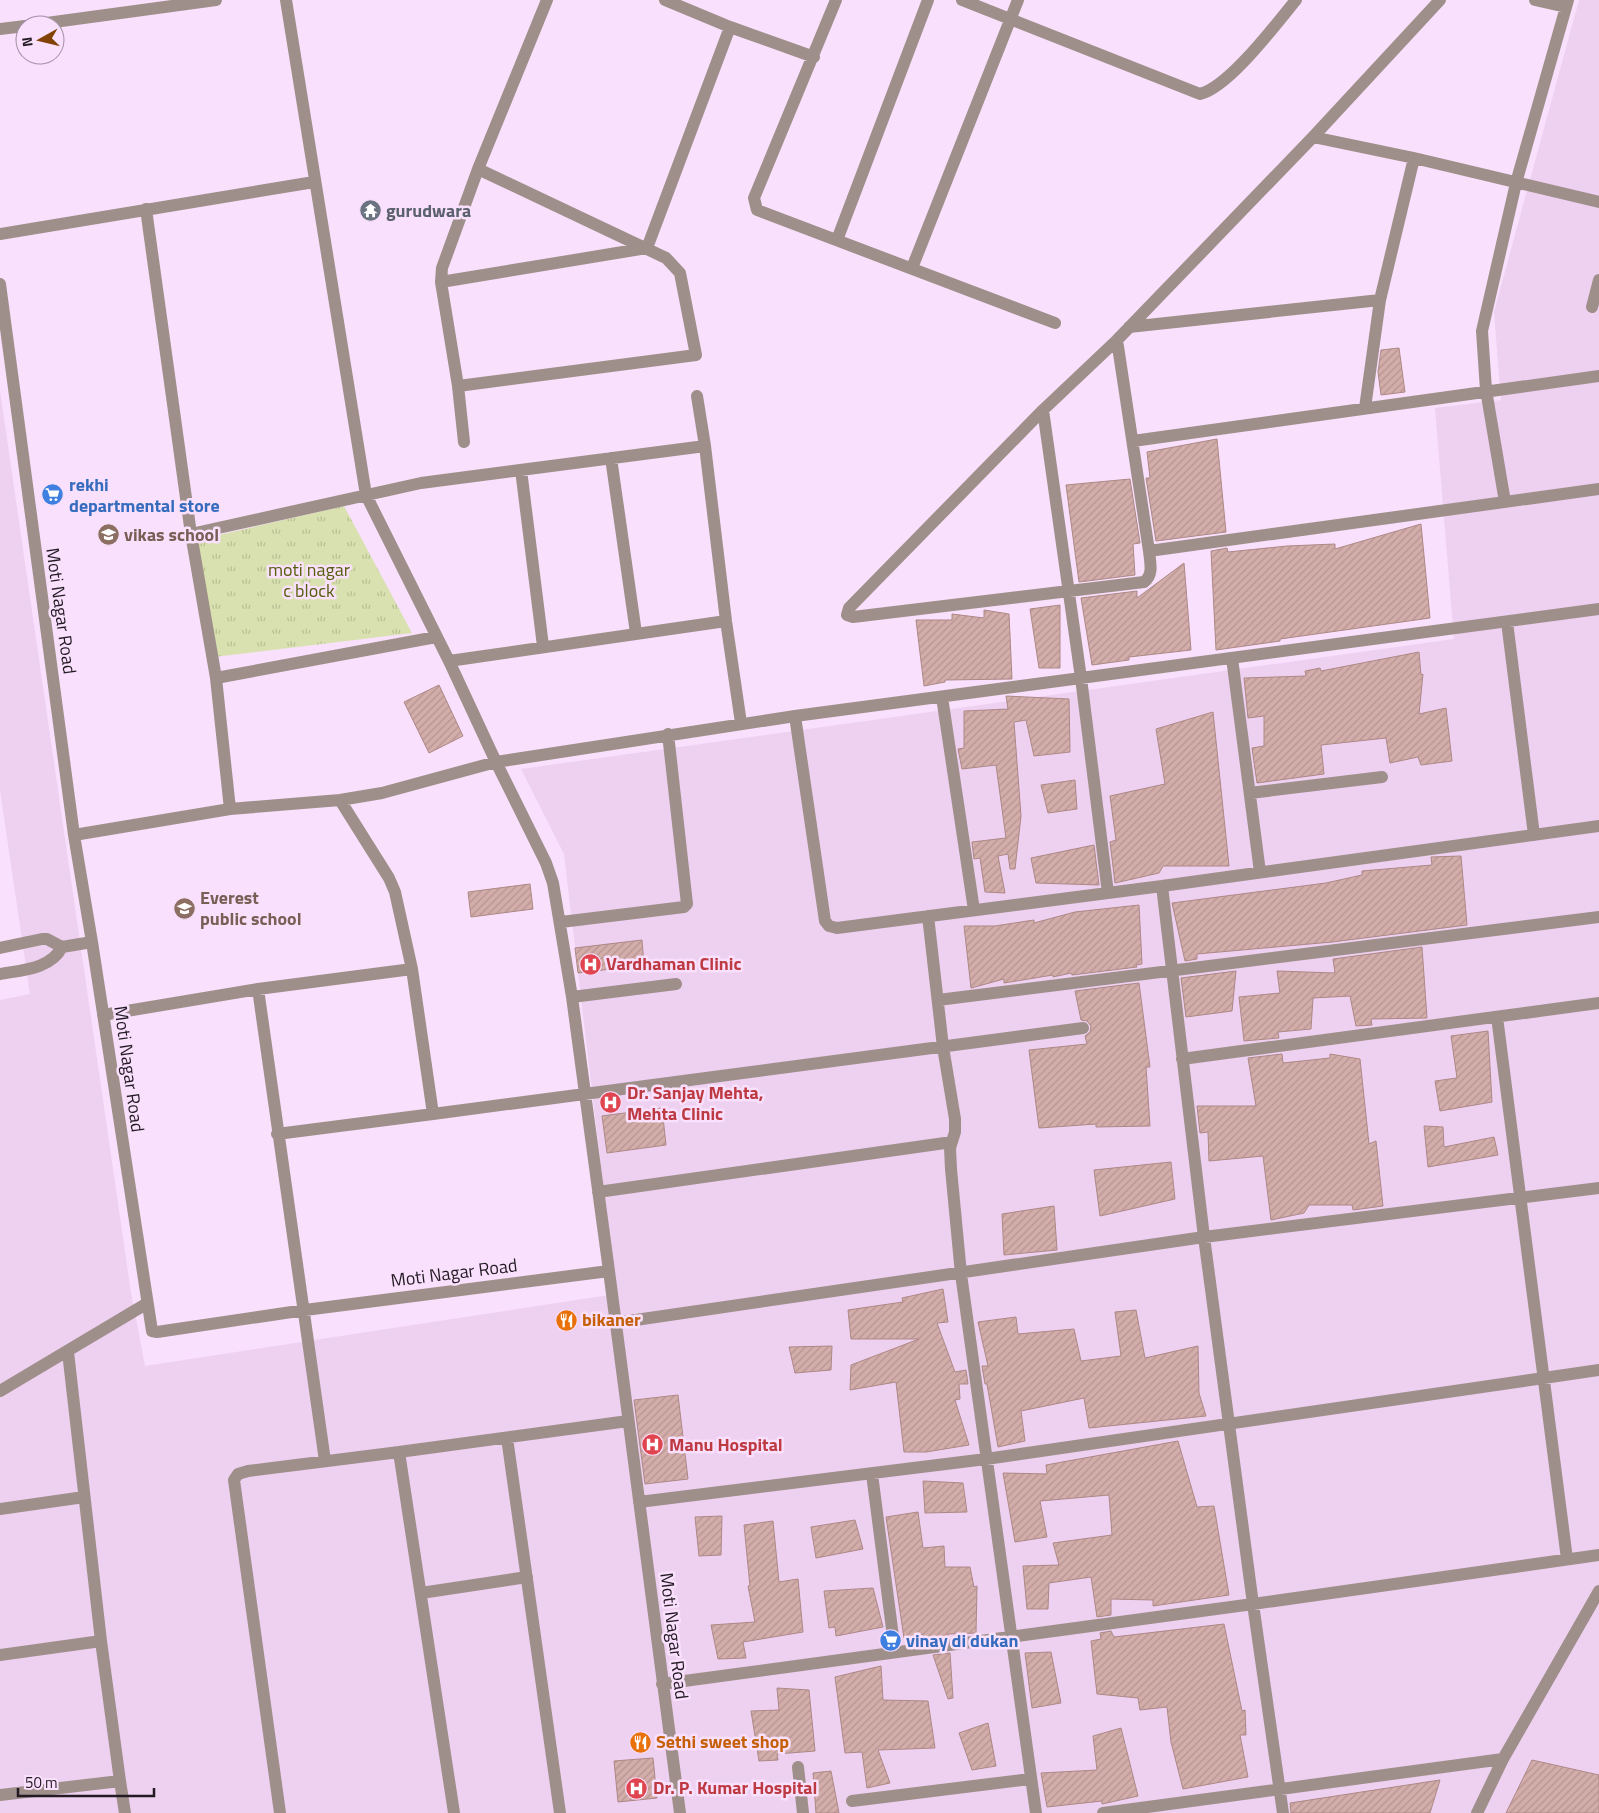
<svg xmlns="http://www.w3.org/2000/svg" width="1599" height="1813" viewBox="0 0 1599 1813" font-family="'Titillium Web',sans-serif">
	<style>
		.built { fill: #eed0f1 }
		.grass { fill: url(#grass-tufts) }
		.building { fill: url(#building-hatch); stroke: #ad8886 }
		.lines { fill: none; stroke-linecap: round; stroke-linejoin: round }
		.minor { stroke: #9f8f8a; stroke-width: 12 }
		.labels { text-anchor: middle; stroke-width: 5; stroke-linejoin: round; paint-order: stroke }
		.worship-label { font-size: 18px; font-weight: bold; fill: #5b616d; stroke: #f9e0fc; text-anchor: start }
		.shop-label { font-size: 18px; font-weight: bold; fill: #366cbe; stroke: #f9e0fc; text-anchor: start }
		.education-label { font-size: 18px; font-weight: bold; fill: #785e54; stroke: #f9e0fc; text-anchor: start }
		.park-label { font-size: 18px; fill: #555e0c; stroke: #f9e0fc }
		.street-label { font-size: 18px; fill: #231a24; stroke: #f9e0fc }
		.health-label { font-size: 18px; font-weight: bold; fill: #be3a42; stroke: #f9e0fc; text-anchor: start }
		.food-label { font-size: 18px; font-weight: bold; fill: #c56008; stroke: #f9e0fc; text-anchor: start }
	</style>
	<defs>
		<pattern id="grass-tufts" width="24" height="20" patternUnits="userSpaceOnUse" patternTransform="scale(1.25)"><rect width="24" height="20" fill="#d8e1af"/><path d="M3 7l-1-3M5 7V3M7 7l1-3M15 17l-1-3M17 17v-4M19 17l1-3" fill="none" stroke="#b9c096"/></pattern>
		<pattern id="building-hatch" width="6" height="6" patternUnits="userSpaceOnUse" patternTransform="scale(1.25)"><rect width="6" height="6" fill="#d3adaa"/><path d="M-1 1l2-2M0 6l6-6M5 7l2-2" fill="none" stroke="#b59492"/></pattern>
	</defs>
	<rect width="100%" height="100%" fill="#f9e0fc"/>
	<path class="built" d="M1579 0H1599V1813H0V1000L30 994 0 790V391L131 1293 145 1366 616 1294 564 854 521 769 1454 639 1435 408 1501 400 1494 312Z"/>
	<path class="grass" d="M344 506 412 633 214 657 193 541Z"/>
	<path class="building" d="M1399 348 1405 392 1381 395 1378 372 1381 350Z
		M1217 439 1226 532 1156 541 1146 478H1150L1147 452Z
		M1130 479 1140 543 1133 544 1135 575 1079 582 1066 485Z
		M1421 524 1430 618 1280 639V641L1216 650 1211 551 1227 548 1228 552 1287 546 1335 544V549Z
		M1184 563 1191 650 1129 657V660L1092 665 1081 598 1137 591V598Z
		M1060 605V668H1039L1030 609Z
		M984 610 1009 614 1012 679 945 680V682L924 686 916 620H952V614L984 618Z
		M1419 652 1421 675 1423 674 1419 714 1446 708 1452 761 1421 765 1418 757 1390 763 1386 738 1321 745 1324 774 1257 783 1252 748 1264 746V716L1248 718 1244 678 1306 676 1305 671 1320 668 1321 671Z
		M439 685 463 736 429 753 404 702Z
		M1006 696 1069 699 1070 752 1034 756 1026 720 1014 722 1021 816 1015 869H1010L1008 854 998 856 1005 893 985 892 980 858 974 859 972 842 1006 838 996 765 962 769 958 749 964 748V711L1008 709Z
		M1213 712 1229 866H1163L1159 873 1115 883 1110 842 1116 840 1110 796 1165 784 1156 729Z
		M1075 780 1077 809 1048 813 1041 785Z
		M1094 845 1099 885 1036 883 1031 858Z
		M1461 856 1467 925 1332 942 1197 954V959L1185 961 1172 903 1326 883 1362 875V871L1432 865 1431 857Z
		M530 884 533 909 471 917 468 892Z
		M1139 905 1142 964 1136 965 1137 967 1072 975 1071 973 1053 977V975L1004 983V979L971 988 964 926H995L1034 920V923L1075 912Z
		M642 940 644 965 578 973 575 948Z
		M1422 947 1427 1018 1371 1019 1372 1025 1356 1026 1350 996 1313 998 1311 1029 1278 1032 1279 1038 1244 1041 1239 997 1280 993 1277 971 1335 973 1333 959Z
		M1236 971 1232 1011 1186 1017 1181 978Z
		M1139 983 1150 1067H1146L1150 1126 1096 1127V1124L1039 1128 1029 1050 1087 1044 1085 1036 1090 1032 1091 1026 1087 1021 1081 1020 1075 991Z
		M1488 1031 1492 1102 1440 1111 1435 1081 1457 1078 1451 1036Z
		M1282 1054 1283 1063 1330 1058V1054L1360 1059 1369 1144 1376 1141 1383 1206 1353 1210 1352 1205H1309L1304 1213 1271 1220 1263 1156 1209 1161 1208 1132 1200 1133 1197 1106H1256L1248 1058Z
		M662 1108 666 1145 607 1153 602 1116Z
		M1424 1126 1443 1127 1444 1147 1494 1137 1498 1155 1428 1167Z
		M1171 1162 1175 1199 1100 1216 1094 1170Z
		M1054 1206 1057 1250 1004 1255 1002 1214Z
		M943 1289 948 1322 937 1323 955 1372 966 1370 968 1384H959L960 1399 955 1400 969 1445 926 1452H904L896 1382 850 1390 851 1365 919 1339H851L848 1310 903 1302 902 1298Z
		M1136 1310 1145 1358 1198 1346 1199 1393 1206 1416 1089 1428 1084 1398 1021 1411 1025 1441 998 1447 987 1384H985L982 1366H988L978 1322 1016 1317 1018 1334 1074 1329 1081 1361 1121 1356 1115 1312Z
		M832 1346 831 1370 795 1373 789 1347Z
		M678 1395 688 1479 645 1484 634 1400Z
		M1178 1441 1197 1507 1214 1506 1229 1595 1153 1606V1600L1111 1599V1615L1097 1617 1091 1577 1049 1583 1048 1609H1027L1023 1566 1059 1565 1053 1543 1112 1535 1109 1495 1040 1501 1047 1537 1015 1542 1003 1473 1047 1474 1046 1465Z
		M923 1481 963 1483 967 1512 925 1513Z
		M918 1512 923 1548 944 1546 945 1567H970L974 1587 977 1586 976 1633 948 1634V1637L923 1640V1634L904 1638 886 1517Z
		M722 1516 721 1555 699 1556 695 1517Z
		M855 1520 863 1549 816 1558 811 1527Z
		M773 1521 779 1582 798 1579 803 1632 743 1642 746 1658 718 1659 711 1625 755 1622 748 1586H750L744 1525Z
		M873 1588 883 1627 836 1636 835 1627 829 1628 824 1591Z
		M1224 1624 1242 1711 1245 1710 1246 1735H1240L1248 1777 1183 1789 1171 1742 1167 1707 1140 1710 1138 1698 1097 1694 1091 1641 1101 1639 1100 1633 1111 1631 1114 1637Z
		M1051 1652 1061 1703 1032 1708 1025 1653Z
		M950 1653 953 1698 948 1699 933 1655Z
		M881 1666 883 1700 928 1701 935 1748 878 1750 890 1783 867 1788 862 1752 845 1753 835 1677Z
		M777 1688 809 1690 815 1751 777 1754 778 1760 759 1761 751 1711 779 1710Z
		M988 1723 996 1766 972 1770 959 1733Z
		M1121 1728 1138 1796 1102 1804V1801L1047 1807 1041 1773 1097 1770 1093 1736Z
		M653 1758 657 1798 618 1802 614 1761Z
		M1532 1760 1599 1775V1813H1506Z
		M831 1771 839 1813H816L813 1773Z
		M1440 1780 1430 1813H1291L1290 1803Z"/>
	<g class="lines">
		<path class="minor" d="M286 0 366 495 449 661 496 762 546 863 553 883 572 997 609 1271
			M665 0 730 27 814 57
			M836 0 754 198 757 210 1055 323
			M962 0 1200 94C1229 87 1276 24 1296 0
			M1535 0 1566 7
			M32 25 216 0
			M0 29 25 26
			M1313 137 1414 158 1599 202
			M146 209 191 534 216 678 230 809
			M0 234 314 182
			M837 240 928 0
			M912 268 1018 0
			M441 282 647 248 730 27
			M0 284 74 835 92 942
			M1592 307 1599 280
			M1129 327 1380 300 1414 158
			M1117 340 1149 551C1150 562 1154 575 1144 582L853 617 847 615 849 608 1043 410 1117 340 1313 137 1440 0
			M458 386 696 355 680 273 666 258 478 169
			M1365 408 1380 300
			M1043 410 1081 678 1108 893
			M1133 441 1599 376
			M464 442 458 386 441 282 442 268 478 169 547 0
			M705 446 726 621 741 723
			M611 458 636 633
			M521 470 543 646
			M1505 502 1486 390 1482 331 1516 183 1568 0
			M191 534 421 483 705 446 697 396
			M1149 551 1599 489
			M1507 622 1534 835
			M1232 658 1260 872
			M449 661 726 621
			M216 678 436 637
			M942 697 974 910
			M795 716 1599 609
			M1250 793 1382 777
			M340 800 389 878 395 892 412 969
			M74 835 230 809 340 800 382 793 496 762 795 716 825 921 829 926 837 928 1162 886 1204 1237 1253 1604 1283 1813
			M1162 886 1599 826
			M928 916 943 1047 955 1119V1132L950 1148 951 1169 961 1274 1036 1813
			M561 922 684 907 687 904 668 734
			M62 947 92 942 152 1331 157 1332 305 1310 609 1271 680 1813
			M0 948 42 939H47L62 947
			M0 974C22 970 51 969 62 947
			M258 989C279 1146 304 1303 325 1461
			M572 997 676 984
			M938 1000 1599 917
			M103 1015 258 989 412 969 433 1114 1083 1028
			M1497 1017C1519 1198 1545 1378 1567 1559
			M1182 1059 1599 1003
			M277 1134 433 1114
			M598 1192 952 1142
			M615 1323 1204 1237 1599 1188
			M68 1352 101 1641 120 1781
			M0 1391 146 1304
			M507 1438 560 1813
			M872 1474 895 1652
			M639 1502 986 1459 1599 1370
			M0 1509 84 1497
			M421 1593 527 1577
			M0 1655 101 1641
			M662 1684 1253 1604 1599 1555
			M798 1767 803 1813
			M0 1795 120 1781 125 1813
			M852 1801 1030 1779
			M280 1813 234 1480 238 1474 248 1471 399 1452
			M454 1813 399 1452 628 1421
			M1103 1813 1503 1759
			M1477 1813 1503 1759 1599 1591"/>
	</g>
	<defs>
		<symbol id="temple-disc" viewBox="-11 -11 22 22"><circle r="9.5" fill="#6b7280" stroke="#f9e0fc"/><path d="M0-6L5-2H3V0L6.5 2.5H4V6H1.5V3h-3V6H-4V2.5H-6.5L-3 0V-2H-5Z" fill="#fff"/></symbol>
		<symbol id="supermarket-disc" viewBox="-11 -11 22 22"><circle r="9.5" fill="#3f7fe0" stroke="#f9e0fc"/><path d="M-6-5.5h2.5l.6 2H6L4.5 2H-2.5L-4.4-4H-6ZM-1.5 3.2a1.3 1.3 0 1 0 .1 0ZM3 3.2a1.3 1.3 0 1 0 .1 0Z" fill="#fff"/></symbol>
		<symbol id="school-disc" viewBox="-11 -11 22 22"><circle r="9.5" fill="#8d6e63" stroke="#f9e0fc"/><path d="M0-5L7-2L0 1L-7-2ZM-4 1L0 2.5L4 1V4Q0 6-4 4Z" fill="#fff"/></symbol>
		<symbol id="hospital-disc" viewBox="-11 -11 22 22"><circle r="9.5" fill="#e0444e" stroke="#f9e0fc"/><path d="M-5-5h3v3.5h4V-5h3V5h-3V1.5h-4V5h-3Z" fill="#fff"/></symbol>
		<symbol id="restaurant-disc" viewBox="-11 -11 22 22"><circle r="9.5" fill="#e8710a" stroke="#f9e0fc"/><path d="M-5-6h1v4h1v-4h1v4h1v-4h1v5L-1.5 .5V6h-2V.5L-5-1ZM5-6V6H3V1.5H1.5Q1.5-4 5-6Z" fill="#fff"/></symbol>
	</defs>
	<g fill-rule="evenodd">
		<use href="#temple-disc" x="358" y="198" width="25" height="25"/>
		<use href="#supermarket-disc" x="40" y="482" width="25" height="25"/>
		<use href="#school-disc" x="96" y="522" width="25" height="25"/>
		<use href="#school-disc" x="172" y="896" width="25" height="25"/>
		<use href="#hospital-disc" x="578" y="952" width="25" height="25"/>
		<use href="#hospital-disc" x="598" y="1090" width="25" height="25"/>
		<use href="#restaurant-disc" x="554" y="1308" width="25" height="25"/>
		<use href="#hospital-disc" x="640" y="1432" width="25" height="25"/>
		<use href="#supermarket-disc" x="878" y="1628" width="25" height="25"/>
		<use href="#restaurant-disc" x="628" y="1730" width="25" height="25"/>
		<use href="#hospital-disc" x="624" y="1776" width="25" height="25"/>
	</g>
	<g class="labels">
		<g class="worship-label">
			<text x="386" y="217">gurudwara</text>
		</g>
		<g class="shop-label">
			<text x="69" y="491">rekhi<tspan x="69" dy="21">departmental store</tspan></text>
			<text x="906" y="1647">vinay di dukan</text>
		</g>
		<g class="education-label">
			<text x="124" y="541">vikas school</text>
			<text x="200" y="904">Everest<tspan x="200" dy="21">public school</tspan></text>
		</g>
		<g class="park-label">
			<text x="309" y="576">moti nagar<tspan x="309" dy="21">c block</tspan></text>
		</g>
		<g class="street-label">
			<text transform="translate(61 611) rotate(82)" y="6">Moti Nagar Road</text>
			<text transform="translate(129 1069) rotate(82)" y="6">Moti Nagar Road</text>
			<text transform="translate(454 1273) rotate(-7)" y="6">Moti Nagar Road</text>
			<text transform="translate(674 1636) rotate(83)" y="6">Moti Nagar Road</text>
		</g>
		<g class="health-label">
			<text x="606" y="970">Vardhaman Clinic</text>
			<text x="627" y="1099">Dr. Sanjay Mehta,<tspan x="627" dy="21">Mehta Clinic</tspan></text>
			<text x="669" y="1451">Manu Hospital</text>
			<text x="653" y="1794">Dr. P. Kumar Hospital</text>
		</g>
		<g class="food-label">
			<text x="582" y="1326">bikaner</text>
			<text x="656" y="1748">Sethi sweet shop</text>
		</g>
	</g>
	<g transform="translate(40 40) rotate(262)"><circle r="24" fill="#f9e0fc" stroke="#a391a6"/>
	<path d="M0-4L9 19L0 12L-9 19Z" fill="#824206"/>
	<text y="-8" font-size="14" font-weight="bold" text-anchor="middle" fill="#231a24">N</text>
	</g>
	<path d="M18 1788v8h136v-8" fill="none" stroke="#231a24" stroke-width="2.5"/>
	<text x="25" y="1788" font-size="15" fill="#231a24" stroke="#f9e0fc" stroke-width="4" paint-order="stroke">50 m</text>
</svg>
